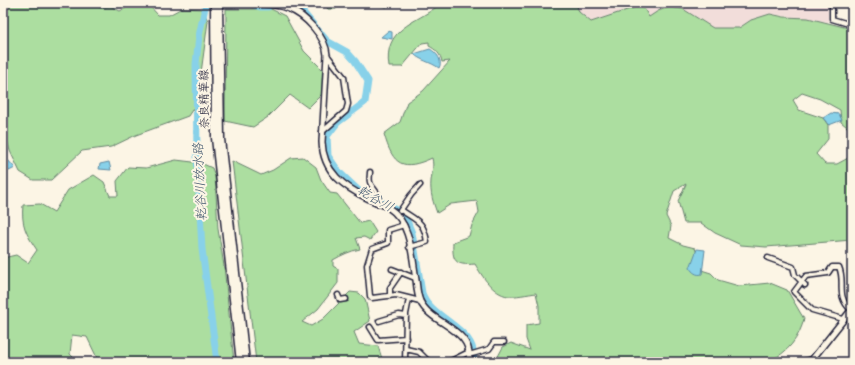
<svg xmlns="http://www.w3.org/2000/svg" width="855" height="365" viewBox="0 0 855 365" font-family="Itim,'Klee One',sans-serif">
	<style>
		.built { fill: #f2ddda }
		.green { fill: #acdea0; stroke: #67806e }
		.water { fill: #88d1e9; stroke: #5f8ba3 }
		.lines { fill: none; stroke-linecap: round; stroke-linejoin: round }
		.river { stroke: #88d1e9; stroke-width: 7 }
		.minor-casing { stroke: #22223b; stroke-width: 7 }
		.tertiary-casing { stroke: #22223b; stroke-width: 8 }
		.primary-casing { stroke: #22223b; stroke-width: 9 }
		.minor { stroke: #fcf5e5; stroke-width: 4 }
		.tertiary { stroke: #fcf5e5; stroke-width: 5 }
		.primary { stroke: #fcf5e5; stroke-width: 6 }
		.labels { text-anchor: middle; stroke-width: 4; stroke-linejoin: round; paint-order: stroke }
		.street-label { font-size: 12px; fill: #22223b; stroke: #fcf5e5 }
		.water-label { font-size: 13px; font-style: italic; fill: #41576f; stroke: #fcf5e5 }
	</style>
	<rect width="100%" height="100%" fill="#fcf5e5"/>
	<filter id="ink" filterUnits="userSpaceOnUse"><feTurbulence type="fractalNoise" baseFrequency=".025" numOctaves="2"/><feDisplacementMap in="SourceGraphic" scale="8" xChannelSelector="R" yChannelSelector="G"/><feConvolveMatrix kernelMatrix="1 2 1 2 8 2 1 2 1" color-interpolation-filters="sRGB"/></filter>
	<g filter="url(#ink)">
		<path class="built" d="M576 3H828V22L770 14 751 20 739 28H713L683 9 669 7 658 11 649 18 642 5 591 22 579 12Z"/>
		<path class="green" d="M3 3H91L101 8 110 6 120 11 135 3H147L158 15H169L182 8 203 9 208 21 201 73 202 95 188 116 136 135 111 147 82 151 51 180H33L20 172 10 151 3 125Z
			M322 3H338L336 9H328Z
			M371 3H397L386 7Z
			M438 3H576L579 12 591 22 642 5 649 17 658 11 669 7 683 9 713 28H739L751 20 770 14 784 17 808 18 852 29V131L841 122 840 110 820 99 802 93 793 100 799 110 823 118 828 125V139L816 154 825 164H837L852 156V240L766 247 741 245 715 233 701 223H684L678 201 686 184 674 191 666 216 671 226 669 238 683 245 695 248 698 256 695 268 711 273 718 280 739 286 770 283 787 290 804 319C799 338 788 353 769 361 764 362 758 361 753 362H495L503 347 511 343 530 350 526 339V325L539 323V306L536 293C529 294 514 297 508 296 493 294 482 276 475 264 455 266 452 261 453 242L469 236 472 225 479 212 477 201 451 204 437 213C433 202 430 193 431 181 432 172 434 167 432 158 403 171 393 166 384 134L400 122 407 102 423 91 450 61 442 62C441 54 435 49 429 46V42L422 43 402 67H389C383 28 415 24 439 5Z
			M226 9H271L285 16 304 51 323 70 322 94 308 108 290 95 268 117 253 127 225 121Z
			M303 157 316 167 321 180 330 193 337 194 360 223 369 221 376 232 370 240 364 237 356 238 360 249C350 251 342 255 333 260V266L338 269V283L318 309 302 322 311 326 323 319 350 292 359 293 365 299 370 321 354 332 359 344 378 346 383 362H256L232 161 261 175 273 170 291 158Z
			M176 160 201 163 212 168 215 176 218 229 224 266 234 362H99L87 337 72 335 70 354 78 362H3V258L16 255 28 263 37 250C26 234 21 225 23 205L40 204 54 212 68 190 94 175 104 182 110 196H118L117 181 128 167 146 168Z"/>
		<path class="water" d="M388 31 392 32V39L381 37Z
			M430 49C437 53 443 61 439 68 431 62 419 60 414 54Z
			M831 113 839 114 842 120 829 125 823 118Z
			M7 159 15 168 9 171 3 167V160Z
			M109 162 111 170 99 169 100 164Z
			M697 249 705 250 702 274C697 276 692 272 690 268Z"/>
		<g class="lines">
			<path class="river" d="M206 3 199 36 196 64 197 157 202 249 217 362
				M249 3 260 7H268
				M284 3 301 10 327 41 347 52 355 61 368 81 365 102 337 123 327 136 328 156 339 172 358 190 399 211 407 221 412 233 422 293C431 320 480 329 473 362"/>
			<defs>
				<path id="minor" d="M832 3V19L852 25
					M322 132 346 111 348 104 344 77 327 55
					M370 172C370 175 369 179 370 182 372 190 383 194 377 203
					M401 210C417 221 424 221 427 242L409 247
					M400 211 411 195 420 185
					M404 225 388 230V243L372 249 367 265 370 296 372 298 396 295 420 301
					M768 258 793 267 795 275 805 285
					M392 269 415 278
					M338 295 340 300 346 299
					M390 296V288L401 272
					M843 319 812 310 794 292 806 276 828 273 832 267H839C846 283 835 295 851 310
					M379 321 399 315 406 316
					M370 327 378 340 406 338
					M406 349 419 352 429 362
					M469 355 489 349 494 342H504
					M405 362 406 314 409 299
					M449 362 469 352
					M802 362 812 359V361"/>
				<path id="tertiary" d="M264 3C272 5 281 5 289 9 305 15 326 37 327 55L322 142C323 172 344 187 369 199 375 202 383 204 389 208 411 222 412 256 416 280 417 287 417 294 420 301 431 325 474 328 469 362
					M810 362 852 309"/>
				<path id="primary" d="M214 3 215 138 240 362
					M219 3 221 139 246 362"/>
			</defs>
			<use href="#minor" class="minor-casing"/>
			<use href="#tertiary" class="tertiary-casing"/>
			<use href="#primary" class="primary-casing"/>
			<use href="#minor" class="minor"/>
			<use href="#tertiary" class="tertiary"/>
			<use href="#primary" class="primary"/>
		</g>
	</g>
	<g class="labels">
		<g class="street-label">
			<text transform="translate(204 99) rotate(-91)" y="4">奈良精華線</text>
		</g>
		<g class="water-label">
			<text transform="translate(199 182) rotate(-93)" y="5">乾谷川放水路</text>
			<text transform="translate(376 198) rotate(30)" y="5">乾谷川</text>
		</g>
	</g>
	<rect width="855" height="365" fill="none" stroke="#fcf5e5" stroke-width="16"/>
	<rect x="8" y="8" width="839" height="349" fill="none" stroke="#22223b" stroke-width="1.5" filter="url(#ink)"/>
</svg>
